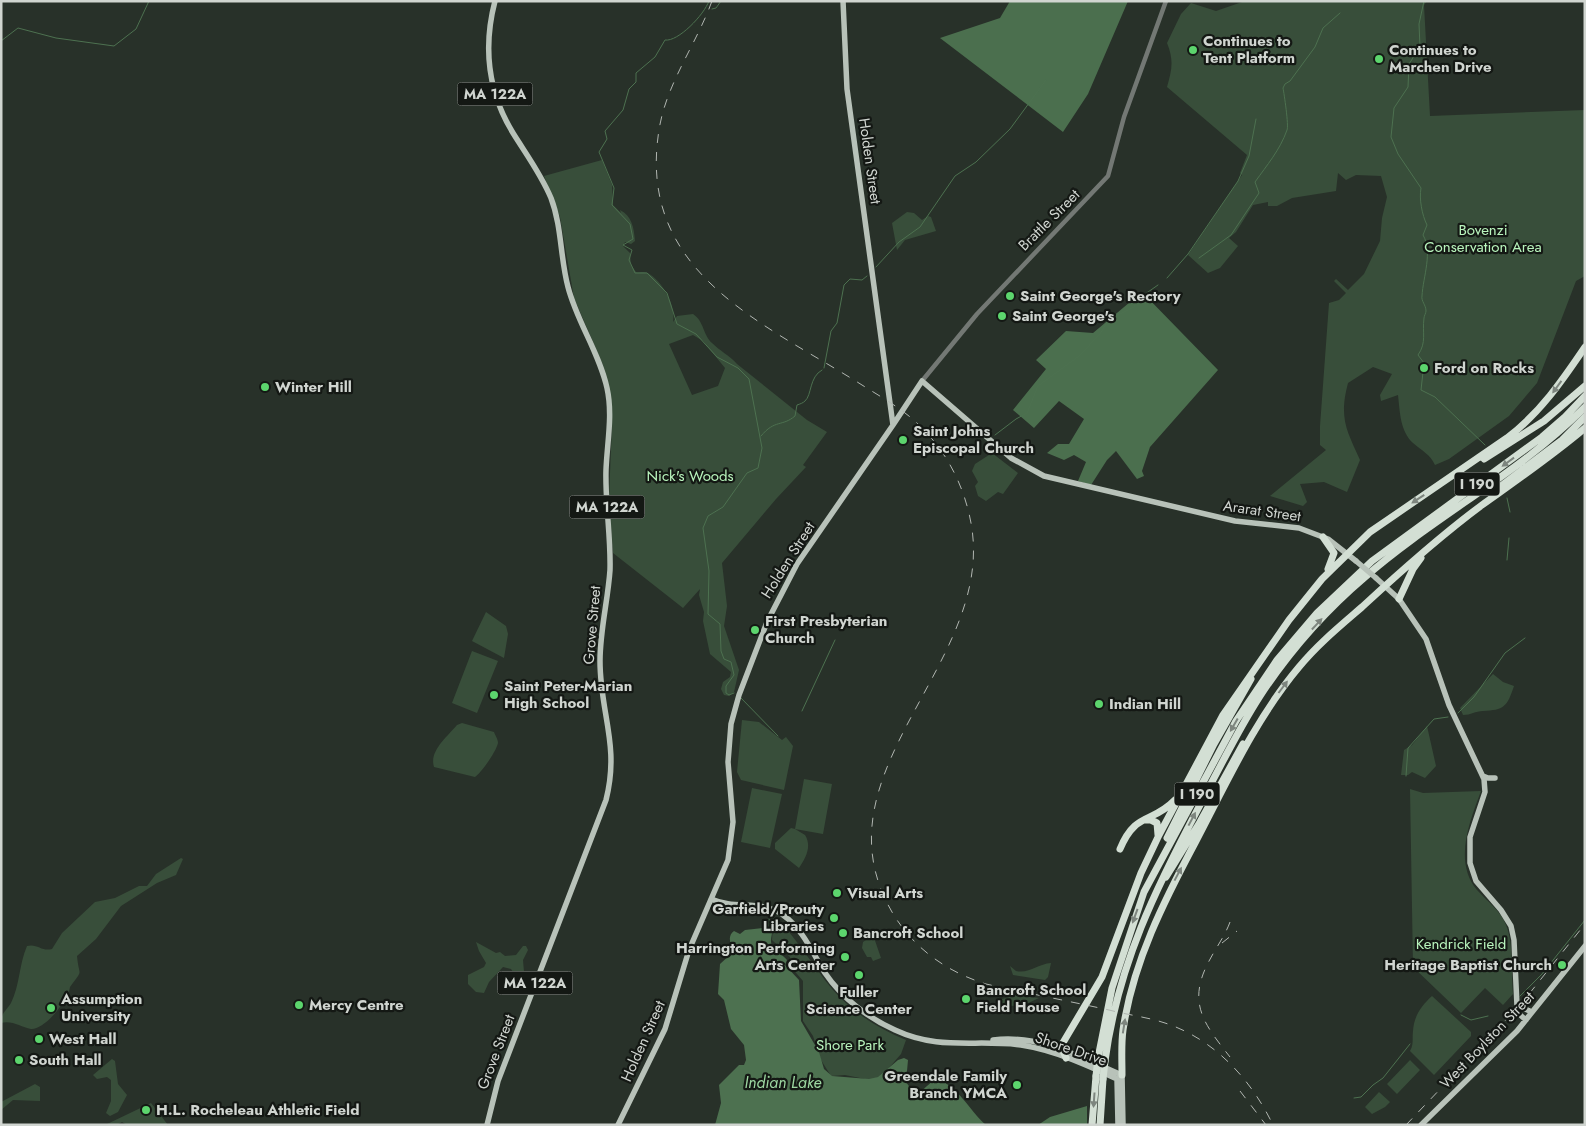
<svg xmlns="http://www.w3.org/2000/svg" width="1586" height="1126" viewBox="0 0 1586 1126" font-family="Jost,sans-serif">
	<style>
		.green { fill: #384e3a; fill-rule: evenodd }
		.forest { fill: #4b6f4e }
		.water { fill: #4d7150 }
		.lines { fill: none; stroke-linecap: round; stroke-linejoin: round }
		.stream { stroke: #4d7150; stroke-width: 1 }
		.minor { stroke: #737874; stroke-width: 4.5 }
		.major { stroke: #b8c2b9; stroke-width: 5.5 }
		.highway { stroke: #d3dfd4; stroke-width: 7 }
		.rail { stroke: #b1b6b1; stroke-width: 1; stroke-dasharray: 9 9; stroke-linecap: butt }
		.major-bridge { stroke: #b8c2b9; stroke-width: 5.5 }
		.highway-bridge { stroke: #d3dfd4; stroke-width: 7 }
		.oneway { fill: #7d857e }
		.poi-dot { fill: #5cd56d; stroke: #141814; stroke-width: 2 }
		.labels { text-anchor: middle; stroke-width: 4.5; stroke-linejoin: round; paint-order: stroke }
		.shield { fill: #141814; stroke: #989c98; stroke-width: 1 }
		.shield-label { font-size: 14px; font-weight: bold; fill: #d0d5d0 }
		.poi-label { font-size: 15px; font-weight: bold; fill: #d0d5d0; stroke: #141814; text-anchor: start }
		.street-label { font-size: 15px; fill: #d0d5d0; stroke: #141814 }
		.park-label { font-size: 15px; fill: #b9f5bd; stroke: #141814 }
		.water-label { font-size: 16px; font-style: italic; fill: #9dd7a1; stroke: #141814 }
	</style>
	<rect width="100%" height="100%" fill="#283129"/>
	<path class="green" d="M1245 1H1427L1424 5 1430 116 1585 110V276L1576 281 1537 383 1509 416 1449 459 1435 465C1430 454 1422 451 1413 443 1400 431 1400 412 1398 395L1381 401 1380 395 1392 374 1373 367 1348 383C1339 418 1346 429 1360 460L1347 492 1324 482 1300 484 1307 502 1303 506 1270 496 1326 450 1320 445V426L1329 303 1339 300 1346 293 1334 281 1336 279 1348 290 1364 274 1380 241 1382 218 1387 197 1381 176 1356 175 1346 180 1338 173 1336 191 1292 198 1277 206H1268V202L1253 205 1236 232 1229 238 1238 246 1220 268 1208 273 1188 255 1242 175 1240 173 1247 155 1167 87C1172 70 1174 60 1167 43L1181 14 1191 3 1216 11Z
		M602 160 612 185 613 205 621 213 620 210C632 216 634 228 635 241L631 244 625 242 623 246 630 253 631 265 636 272C640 273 644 271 648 273 663 282 676 305 673 322L677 316 693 314C704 321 703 335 712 343 720 351 729 355 737 364L807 420 827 432 803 465 806 467 776 499 722 563 727 606 724 626 739 670 734 692 729 696 724 695 721 689 723 682 730 677 731 672 710 654 703 621 704 612 699 595 700 589 683 608 613 553 609 498 612 423 609 387 603 365 574 298 560 217 544 176ZM693 335 703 341 725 368 718 386 692 395 669 344Z
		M907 212 914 213 922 220 928 216 931 217 936 231 905 240 897 250 892 223Z
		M992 453 1018 473 1003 494 998 492 986 501 978 496 975 486 978 482 972 471 975 464Z
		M486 612 506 626 508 634 504 658 472 641Z
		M472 651 498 661 477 713 452 703Z
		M1493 674 1503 682 1514 686C1507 707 1504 710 1483 711 1475 711 1471 715 1463 715L1460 708Z
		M742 720 759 722 782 740 786 737 793 746 784 790 741 780 737 772Z
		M462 723 494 732C495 735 498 739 498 743 496 752 481 773 475 777L434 767C429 751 447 737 457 725Z
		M1427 726 1436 766 1425 778 1412 772 1408 775H1401L1404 750 1412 745Z
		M804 779 832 784 823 834 795 829 805 835C812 846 806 858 799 868L775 849V843L791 828 795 829Z
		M752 788 782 794 770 848 741 842Z
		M1410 789 1423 793 1481 791C1470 821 1453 861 1477 890 1487 901 1501 911 1506 925 1514 945 1511 973 1513 994L1503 1005 1485 988 1461 1013 1413 967Z
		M181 858 183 859 176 875 157 883 121 906 96 939 77 956C79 978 84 968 70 987 69 999 45 1030 31 1029 21 1027 12 1020 1 1023 1 1013 6 1011 11 1003 20 985 19 964 27 946 37 943 42 952 52 949L62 933 95 902 115 898 139 886H147L156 874Z
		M769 912C796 935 811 964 833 990 853 1013 879 1029 906 1040L901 1054 882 1076 870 1080 845 1075 831 1076 821 1060 813 1036 803 1021V981L791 967 790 957 772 940 773 926Z
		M871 929 881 958 873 961 871 957H867L862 948 863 942 866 940 861 933Z
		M476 942 496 953 500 952 505 956 516 955 523 946H526L528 950 523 960 524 972 527 977 517 978 511 969 503 967 489 982 484 993 476 992 468 984V975L484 967 486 963 479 951Z
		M1051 963 1048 977 1045 980 1013 975 1010 966 1016 971C1029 974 1038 964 1051 963Z
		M1015 995 1039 998 1024 1005 996 1007 999 1000Z
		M1432 996 1471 1032V1036L1434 1075 1410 1051C1414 1044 1412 1039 1413 1031 1414 1016 1421 1006 1432 996Z
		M112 1059 115 1061 118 1084 127 1095 118 1112 110 1116 106 1113 111 1101V1080L107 1077 97 1079 93 1075Z
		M1410 1060 1420 1070 1397 1094 1387 1084Z
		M35 1084 40 1087V1101L13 1100 1 1110V1102Z
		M1379 1092 1390 1102 1385 1107 1372 1114 1365 1107Z
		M151 1103 168 1125H127L122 1122 117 1125H105Z"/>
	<path class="forest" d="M1010 1H1128L1088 94 1063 132 940 38 1000 18Z
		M1142 292 1218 370 1150 447 1142 471 1144 476 1137 479 1116 451 1107 460 1091 485 1078 481 1086 462 1074 455 1064 460 1047 453 1058 444H1069L1084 419 1059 401 1034 428 1013 410 1046 369 1036 360 1066 331 1093 333Z"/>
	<path class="water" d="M763 928 769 929 772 932C772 935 771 937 771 940 770 950 782 953 787 960L785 965 799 980 801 1021 819 1052 824 1069 832 1076 869 1079 878 1077 898 1060 904 1058 908 1060 906 1082 911 1089 920 1092 934 1080C955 1080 970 1112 986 1125H715L721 1103 719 1085 739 1065H744L746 1060 744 1045 731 1029 724 1000 718 994 720 964 732 953C732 945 726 937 734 931L740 934 745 930Z
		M1087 1106V1125H1038L1050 1117Z"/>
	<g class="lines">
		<path class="stream" d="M709 1C704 15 678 42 665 40L655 57 636 73V82L629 89 623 110 605 131 607 139 599 152 614 188 612 205 630 224 633 239 623 245 632 250 629 260 635 273H647L667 293 677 324 696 334 717 357 738 368 749 379 762 448 758 468 747 473 723 507 708 516 703 528 709 571 708 614 720 624 721 651 724 659 731 662 734 675 726 686V693L729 695 734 693
			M1424 1 1419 24 1420 47 1409 64 1408 87 1394 108 1391 137 1398 154 1421 188C1419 199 1422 215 1427 225L1423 235C1433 252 1423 277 1422 296 1421 301 1426 305 1426 311 1426 313 1424 316 1424 318 1422 333 1427 342 1418 355L1424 363 1421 390 1435 397 1485 445
			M712 9 716 8 721 1
			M1 41 18 28 56 38 114 46 136 29 149 1
			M1199 258 1231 235 1259 193 1255 182C1267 165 1280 150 1287 130 1289 126 1284 93 1283 88L1285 84 1290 81 1315 47 1323 28 1340 13
			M876 267 899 242 920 227 955 176 976 162 1010 129 1046 80
			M1167 278 1188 254 1238 181 1249 156 1256 119
			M824 368 831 331 837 323 844 285 850 279 862 280 867 276
			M995 435 1016 419 1027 413 1038 386 1079 356 1100 334 1109 319 1134 307 1138 299 1158 285
			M761 436C775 419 782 427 795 416L797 405C800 404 803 403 805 401 812 395 809 377 822 370
			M1507 498 1510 512
			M1507 560 1509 538
			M741 698 778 736
			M802 711 835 640
			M1458 713 1474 697 1505 653 1525 638
			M1406 776 1408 748 1434 719 1448 717
			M768 930 770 913
			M1520 996 1542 974 1585 920
			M1461 1015 1471 1020 1488 1016
			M1354 1098 1361 1097 1373 1085 1383 1078 1410 1044"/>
		<path class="minor" d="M922 381 977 314 1108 176 1124 117 1166 1"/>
		<path class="major" d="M893 425 922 381 1011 458 1044 476 1235 521 1299 528 1328 539 1356 561
			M1376 578 1399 599 1426 639 1449 705 1484 779 1485 792 1470 837V863L1476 881 1501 910 1511 926 1514 940 1517 1006 1519 1014 1526 1020
			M1483 776 1488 778H1495
			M711 899C736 910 761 899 783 915 803 929 813 954 825 973 842 998 868 1018 895 1030 940 1051 975 1039 1021 1045 1054 1050 1087 1065 1117 1079
			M1518 1003 1525 1009 1532 1012
			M993 1040C1040 1034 1080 1057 1122 1075
			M1122 1075 1123 1125
			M487 1125 498 1081 606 800C620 745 600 713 600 661 600 630 608 600 610 570 611 537 605 504 606 470 607 443 613 415 607 388 599 352 577 322 568 287 560 257 562 227 551 198 541 174 526 154 513 133 488 92 483 47 495 1
			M618 1125 665 1029 689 950 728 860 733 822 728 762 731 724 739 695 767 622 797 564 893 425 847 89 843 1
			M1118 1125 1117 1079 1120 1076
			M1421 1125 1517 1031 1585 946"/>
		<path class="highway" d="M1484 459 1544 421 1585 386
			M1497 489 1562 440 1585 417
			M1323 537 1334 553 1328 569
			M1399 599 1413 569 1421 558
			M1144 820H1151L1157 823 1158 835
			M1167 838 1214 744 1251 679
			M1120 849C1136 811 1152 824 1175 800
			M1166 877 1200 822 1243 744
			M1061 1046 1066 1058
			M1058 1047 1061 1046 1102 977 1141 873 1159 835 1223 715 1289 620 1322 579 1370 532 1507 438C1540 413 1562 381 1585 347
			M1098 1058 1112 988 1144 892 1236 721 1277 660 1317 613 1372 561 1542 437 1565 417 1585 396
			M1105 1061C1118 964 1156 888 1201 803 1220 767 1238 730 1260 696 1289 652 1325 611 1365 577 1435 516 1520 473 1585 407
			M1122 1075C1122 1060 1121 1044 1123 1030 1133 962 1164 901 1196 841 1227 782 1256 718 1299 667 1318 644 1340 626 1362 607 1401 571 1440 536 1482 505 1517 480 1552 456 1585 428
			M1092 1125 1096 1076
			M1100 1125 1103 1079"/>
		<path class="rail" d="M712 1C696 45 666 84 659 130 636 273 764 323 862 385 881 397 901 408 917 423 946 450 964 485 971 523 997 663 811 772 892 912 913 948 947 972 986 984 1027 993 1068 1001 1109 1010 1128 1015 1147 1017 1165 1023 1214 1039 1251 1079 1273 1125
			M1230 922C1225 936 1215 949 1208 963 1187 1004 1205 1025 1230 1057
			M1222 943 1237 931
			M1240 1091 1266 1125
			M1406 1125 1521 1004 1585 924"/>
		<path class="major-bridge" d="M1356 561 1376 578"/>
		<path class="highway-bridge" d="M1096 1076 1098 1058
			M1103 1079 1105 1061"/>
	</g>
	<defs><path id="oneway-solid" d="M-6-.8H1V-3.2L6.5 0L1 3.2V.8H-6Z" transform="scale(1.25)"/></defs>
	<g class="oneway">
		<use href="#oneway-solid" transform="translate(1557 387) rotate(126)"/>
		<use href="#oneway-solid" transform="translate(1508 462) rotate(144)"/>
		<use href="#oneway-solid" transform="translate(1418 499) rotate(147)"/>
		<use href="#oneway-solid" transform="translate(1317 624) rotate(-47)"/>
		<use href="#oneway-solid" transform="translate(1283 687) rotate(-53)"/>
		<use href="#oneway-solid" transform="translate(1234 725) rotate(120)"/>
		<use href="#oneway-solid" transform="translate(1192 819) rotate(-62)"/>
		<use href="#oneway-solid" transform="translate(1178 874) rotate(-62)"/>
		<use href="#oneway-solid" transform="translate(1135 916) rotate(110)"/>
		<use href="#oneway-solid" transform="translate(1124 1026) rotate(-81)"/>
		<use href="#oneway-solid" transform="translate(1094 1100) rotate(94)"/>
	</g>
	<g class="poi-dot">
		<circle cx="1193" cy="50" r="5"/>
		<circle cx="1379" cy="59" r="5"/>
		<circle cx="1010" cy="296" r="5"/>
		<circle cx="1002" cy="316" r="5"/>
		<circle cx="1424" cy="368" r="5"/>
		<circle cx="265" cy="387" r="5"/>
		<circle cx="903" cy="440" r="5"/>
		<circle cx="755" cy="630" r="5"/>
		<circle cx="494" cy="695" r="5"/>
		<circle cx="1099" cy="704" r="5"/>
		<circle cx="837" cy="893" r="5"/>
		<circle cx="834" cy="918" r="5"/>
		<circle cx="843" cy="933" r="5"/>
		<circle cx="845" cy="957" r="5"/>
		<circle cx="1562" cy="965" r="5"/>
		<circle cx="859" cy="975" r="5"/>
		<circle cx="966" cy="999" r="5"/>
		<circle cx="299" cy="1005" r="5"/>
		<circle cx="51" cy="1008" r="5"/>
		<circle cx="39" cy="1039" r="5"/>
		<circle cx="19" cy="1060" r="5"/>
		<circle cx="1017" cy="1085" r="5"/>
		<circle cx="146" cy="1110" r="5"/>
	</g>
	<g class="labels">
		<g class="shield">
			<rect x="457.5" y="82.5" width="75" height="23" rx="4"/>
			<rect x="1454.5" y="472.5" width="45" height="23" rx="4"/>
			<rect x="569.5" y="495.5" width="75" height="23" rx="4"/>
			<rect x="1174.5" y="782.5" width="45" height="23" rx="4"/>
			<rect x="497.5" y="971.5" width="75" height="23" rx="4"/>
		</g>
		<g class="shield-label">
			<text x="495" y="99">MA 122A</text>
			<text x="1477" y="489">I 190</text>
			<text x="607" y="512">MA 122A</text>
			<text x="1197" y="799">I 190</text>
			<text x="535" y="988">MA 122A</text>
		</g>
		<g class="poi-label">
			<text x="1203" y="46">Continues to<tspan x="1203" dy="17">Tent Platform</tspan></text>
			<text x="1389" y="55">Continues to<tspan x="1389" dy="17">Marchen Drive</tspan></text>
			<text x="1020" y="301">Saint George's Rectory</text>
			<text x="1012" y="321">Saint George's</text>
			<text x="1434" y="373">Ford on Rocks</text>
			<text x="275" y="392">Winter Hill</text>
			<text x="913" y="436">Saint Johns<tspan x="913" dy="17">Episcopal Church</tspan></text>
			<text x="765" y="626">First Presbyterian<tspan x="765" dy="17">Church</tspan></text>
			<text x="504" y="691">Saint Peter-Marian<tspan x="504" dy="17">High School</tspan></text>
			<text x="1109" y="709">Indian Hill</text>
			<text x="847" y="898">Visual Arts</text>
			<text x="824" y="914" text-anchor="end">Garfield/Prouty<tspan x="824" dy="17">Libraries</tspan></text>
			<text x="853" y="938">Bancroft School</text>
			<text x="835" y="953" text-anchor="end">Harrington Performing<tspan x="835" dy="17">Arts Center</tspan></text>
			<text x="1552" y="970" text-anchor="end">Heritage Baptist Church</text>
			<text x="976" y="995">Bancroft School<tspan x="976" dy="17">Field House</tspan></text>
			<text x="859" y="997" text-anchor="middle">Fuller<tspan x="859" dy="17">Science Center</tspan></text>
			<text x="61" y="1004">Assumption<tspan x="61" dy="17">University</tspan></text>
			<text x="309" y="1010">Mercy Centre</text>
			<text x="49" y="1044">West Hall</text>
			<text x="29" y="1065">South Hall</text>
			<text x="1007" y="1081" text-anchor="end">Greendale Family<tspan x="1007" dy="17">Branch YMCA</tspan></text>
			<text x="156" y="1115">H.L. Rocheleau Athletic Field</text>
		</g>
		<g class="street-label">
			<text transform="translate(870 161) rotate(82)" y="5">Holden Street</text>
			<text transform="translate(1049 220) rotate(-45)" y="5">Brattle Street</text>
			<text transform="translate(1262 511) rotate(8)" y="5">Ararat Street</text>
			<text transform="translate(788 560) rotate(-58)" y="5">Holden Street</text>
			<text transform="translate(592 625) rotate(-85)" y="5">Grove Street</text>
			<text transform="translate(1487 1040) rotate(-46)" y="5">West Boylston Street</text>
			<text transform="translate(643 1041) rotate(-66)" y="5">Holden Street</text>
			<text transform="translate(1071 1049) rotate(19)" y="5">Shore Drive</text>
			<text transform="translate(496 1052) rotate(-69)" y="5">Grove Street</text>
		</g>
		<g class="park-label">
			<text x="1483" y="235">Bovenzi<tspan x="1483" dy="17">Conservation Area</tspan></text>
			<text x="690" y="481">Nick's Woods</text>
			<text x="1461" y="949">Kendrick Field</text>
			<text x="850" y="1050">Shore Park</text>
		</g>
		<g class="water-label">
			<text x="783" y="1088">Indian Lake</text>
		</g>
	</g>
	<rect width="1586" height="1126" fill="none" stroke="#d0d5d0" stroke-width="5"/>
</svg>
